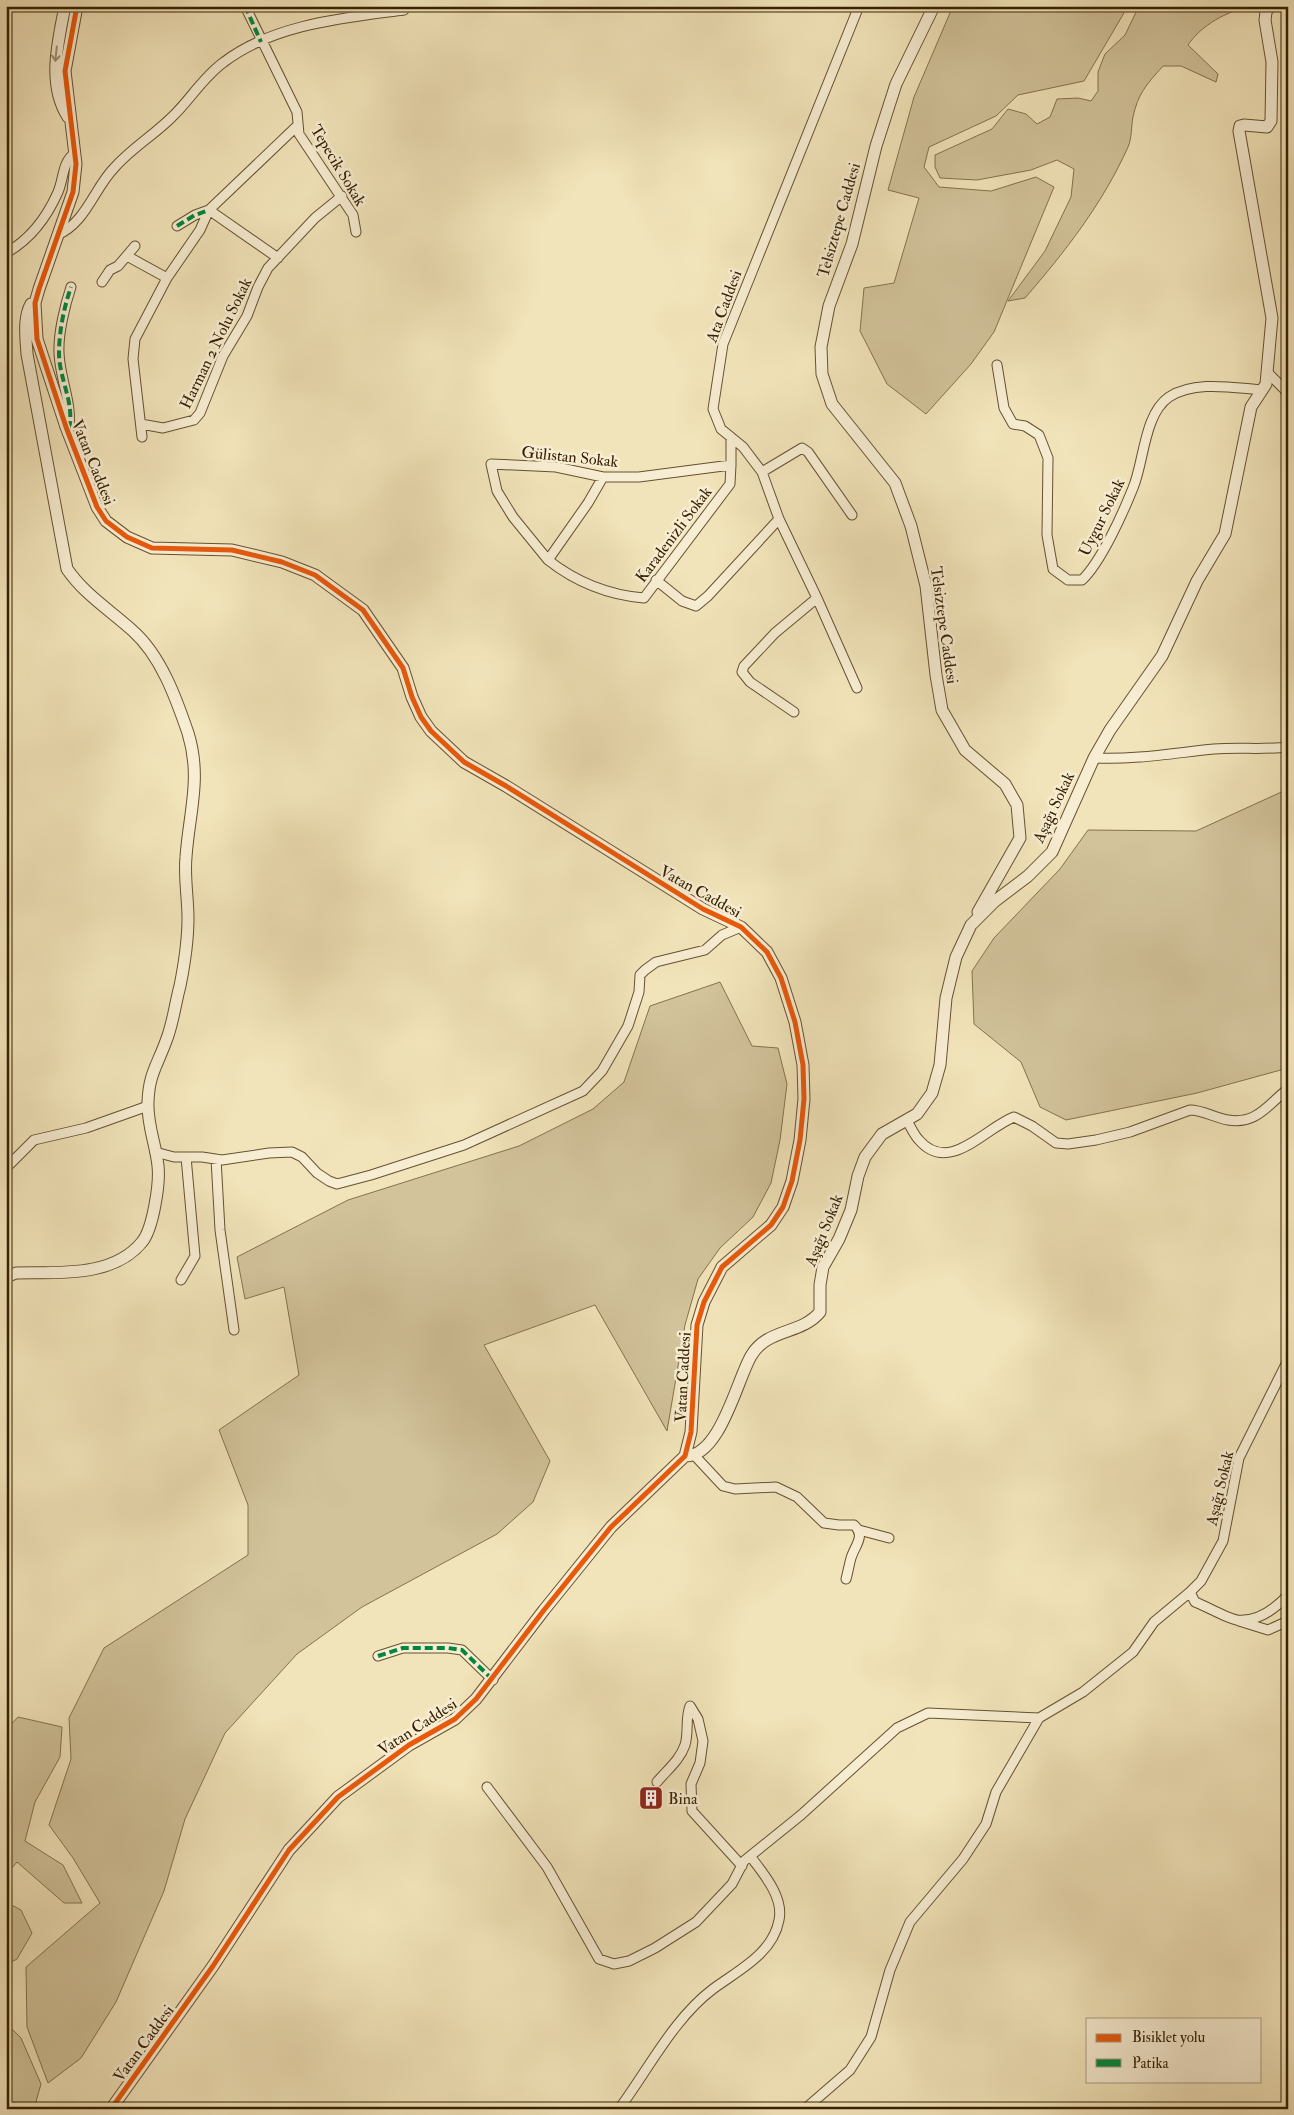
<svg xmlns="http://www.w3.org/2000/svg" width="1294" height="2115" viewBox="0 0 1294 2115" font-family="'IM FELL Double Pica',serif">
	<style>
		.green { fill: #d2c39b; stroke: #84724e }
		.lines { fill: none; stroke-linecap: round; stroke-linejoin: round }
		.minor-casing { stroke: #65512f; stroke-width: 11 }
		.tertiary-casing { stroke: #65512f; stroke-width: 13 }
		.minor { stroke: #f7edd2; stroke-width: 9 }
		.tertiary { stroke: #f7edd2; stroke-width: 11 }
		.quiet { stroke: #00873e; stroke-width: 4; stroke-dasharray: 8 4; stroke-linecap: butt }
		.cycleway-casing { stroke: #f7edd2; stroke-width: 8 }
		.cycleway { stroke: #e8590c; stroke-width: 5 }
		.oneway { stroke: #a09174 }
		.labels { text-anchor: middle; stroke-width: 5; stroke-linejoin: round; paint-order: stroke }
		.street-label { font-size: 16px; fill: #362001; stroke: #f7edd2 }
		.poi-label { font-size: 16px; fill: #362001; stroke: #f7edd2; text-anchor: start }
	</style>
	<rect width="100%" height="100%" fill="#f2e4ba"/>
	<filter id="stains"><feTurbulence type="fractalNoise" baseFrequency=".004" numOctaves="4"/><feColorMatrix values="0 0 0 0 .2 0 0 0 0 .09 0 0 0 0 .02 0 0 0 .5 -.17"/></filter>
	<radialGradient id="worn" r=".72"><stop offset=".6" stop-color="#630" stop-opacity="0"/><stop offset="1" stop-color="#630" stop-opacity=".3"/></radialGradient>
	<path class="green" d="M953 6H1128L1084 81 1018 95 996 116 929 147 924 167 939 187 991 191 1036 177 1054 187 994 332 971 364 926 414 887 384 860 331 864 288 894 283 919 198 888 190 914 97Z
		M1139 6H1250C1227 12 1202 24 1188 45L1218 74 1216 82 1181 66H1163C1147 84 1138 93 1133 117 1131 127 1132 138 1128 147 1103 203 1065 252 1025 298L1008 301 1045 251 1071 197 1074 169 1057 160 1031 170 977 180 940 178 935 167V155L992 129 1008 109 1026 114 1037 124 1050 117 1057 99 1078 98 1091 101 1098 91V72L1105 54 1125 35Z
		M1288 789V1068L1197 1093 1066 1120 1040 1107 1021 1062 974 1024 972 971 994 938 1060 869 1088 830 1196 831Z
		M720 982 752 1046 778 1048 787 1084 780 1140 771 1183 753 1217 720 1248 698 1279 685 1325 667 1431 595 1305 484 1345 550 1461 533 1502 497 1534 362 1607 297 1654 225 1733 185 1819 164 1891 116 2002 81 2058 48 2083 27 2027 26 1967 100 1903 73 1858 49 1825 71 1759 69 1718 104 1648 248 1555V1505L219 1430 299 1375 284 1287 245 1299 237 1257 348 1200 519 1146 593 1109 624 1082 650 1006Z
		M18 1717 62 1727 60 1757 35 1802 25 1841 63 1865 82 1903H64L17 1862 6 1875V1730Z
		M6 1902 21 1910 32 1933 17 1959 6 1965Z
		M6 2023 21 2038 41 2084 34 2109H6Z"/>
	<g class="lines">
		<defs>
			<path id="minor" d="M245 6 297 112 299 134 353 215 356 232
				M209 210 278 258
				M177 226 195 215 209 210
				M57 235C86 223 94 188 115 167 132 148 154 135 172 117 190 100 203 77 224 62 274 24 344 18 404 10
				M6 253C31 239 47 217 58 192 64 178 62 162 75 153
				M127 256 167 278
				M102 282 110 270 118 266 135 246
				M997 365 1004 408 1013 424 1025 426 1039 435 1048 458 1047 535 1053 569 1068 580H1082C1101 562 1123 513 1133 488 1144 462 1144 414 1169 397 1195 380 1234 388 1263 390
				M1267 372 1288 393
				M141 424 163 428 194 420 200 413 223 356 247 316 258 287 268 268 315 218 342 196
				M68 434C74 405 60 381 59 353 58 334 65 305 71 287
				M142 437 133 359 135 339 167 278 200 230 209 210 298 125
				M762 472 802 448 808 452 852 515
				M603 477 588 503 548 560C576 582 608 595 644 598L730 484 731 465
				M548 560 513 517 497 491 491 464 556 467 603 477H639L731 465V437
				M656 580 682 601 696 606 708 596 779 519
				M857 688 817 598 779 519 762 472 743 447 721 429 713 409 723 344 859 6
				M794 712 750 682 742 672 744 666 775 633 817 598
				M1094 758C1135 760 1174 753 1214 749 1239 747 1263 750 1288 747
				M907 1121C911 1127 914 1135 919 1140 949 1175 985 1128 1014 1117L1032 1126 1056 1143 1068 1144 1096 1140 1130 1132 1190 1110C1203 1110 1215 1118 1228 1120 1257 1125 1268 1104 1288 1089
				M155 1152 174 1157H202L222 1160 269 1153 292 1152 302 1157 317 1173 329 1181 337 1184 371 1175 464 1145 583 1091 602 1071 628 1026 639 992 640 975 645 970 656 962 705 950 722 935 741 927
				M216 1159 220 1230 234 1330
				M6 1168 34 1140 86 1128 148 1106
				M181 1280 195 1256 186 1157
				M695 1456 723 1486 735 1489 776 1487 797 1497 824 1523 839 1525H854C866 1536 855 1545 851 1558 849 1565 848 1572 846 1579
				M859 1530 889 1538
				M1190 1592 1195 1602C1206 1606 1226 1618 1237 1620 1258 1622 1275 1609 1288 1595
				M1239 1621 1268 1630 1288 1621
				M378 1656 403 1648H448L462 1650 493 1680
				M657 1782C667 1770 680 1760 685 1745 689 1732 685 1718 690 1706L698 1719 703 1741 700 1763 691 1784 692 1811 742 1866
				M487 1787 547 1867 599 1959 614 1964 629 1961 655 1948 696 1922 732 1884 744 1861 801 1815 897 1728 928 1713 1039 1718
				M619 2109C648 2070 674 2018 713 1989 737 1971 773 1954 779 1920 784 1897 763 1873 750 1856
				M805 2109 850 2070 871 2037 890 1970 910 1922 963 1859 986 1824 996 1792 1039 1718 1083 1692 1133 1652 1154 1622 1190 1592 1201 1581 1223 1541 1239 1458 1288 1360"/>
			<path id="tertiary" d="M65 6C58 42 47 84 68 117
				M77 6 65 71 76 164 73 192 39 289 35 303 37 339 66 427 97 507 106 521 127 537 152 548 232 550 282 562 315 575 363 610 403 668 412 697 421 717 431 731 464 762 506 786 703 909 741 927 767 952 781 978 795 1022 803 1065 804 1099 800 1140 792 1181 783 1207 771 1225 722 1267 704 1302 697 1325 691 1432 685 1456 611 1527 544 1610 476 1699 455 1719 409 1745 338 1797 289 1850 213 1966 111 2109
				M934 6 896 84 876 146 852 244 829 306 821 347 822 374 832 404 895 483 911 526 926 586 936 675 942 710 965 750 1005 784 1017 805 1020 838 978 912
				M6 1277 16 1273C57 1272 113 1278 142 1242 153 1229 160 1183 158 1166 156 1145 147 1125 148 1102 149 1074 157 1066 166 1041 173 1024 175 1004 180 986 184 966 188 938 188 918 188 898 184 877 186 857 189 813 202 778 188 733 176 698 161 656 133 631 110 610 85 595 67 569L27 354C26 338 23 318 31 304
				M685 1456C720 1457 737 1380 751 1356 767 1328 801 1335 820 1312V1285L823 1267 839 1239 851 1210 858 1176 865 1157 882 1134 917 1114 932 1093 940 1065 946 998 956 957 971 925 995 901 1028 876 1052 852 1094 758 1110 730 1162 656 1197 581 1225 534 1251 407 1266 384 1272 318 1239 131 1240 126 1244 125 1267 127 1271 121 1272 62 1265 20 1266 12 1270 6"/>
		</defs>
		<use href="#minor" class="minor-casing"/>
		<use href="#tertiary" class="tertiary-casing"/>
		<use href="#minor" class="minor"/>
		<use href="#tertiary" class="tertiary"/>
		<path class="quiet" d="M245 6 261 42
			M177 226 195 215 209 210
			M69 429C75 403 59 379 59 353 59 332 64 307 71 287
			M378 1656 403 1648H448L462 1650 493 1680"/>
		<defs>
			<path id="cycleway" d="M77 6 65 71 76 164 73 192 39 289 35 303 37 339 66 427 97 507 106 521 127 537 152 548 232 550 282 562 315 575 363 610 403 668 412 697 421 717 431 731 464 762 506 786 703 909 741 927 767 952 781 978 795 1022 803 1065 804 1099 800 1140 792 1181 783 1207 771 1225 722 1267 704 1302 697 1325 691 1432 685 1456 611 1527 544 1610 476 1699 455 1719 409 1745 338 1797 289 1850 213 1966 111 2109"/>
		</defs>
		<use href="#cycleway" class="cycleway-casing"/>
		<use href="#cycleway" class="cycleway"/>
	</g>
	<defs><path id="oneway-shaft" d="M-6 0H5M1.5-3L5.5 0L1.5 3" fill="none" stroke-width="1.6" stroke-linecap="round" stroke-linejoin="round" transform="scale(1.25)"/></defs>
	<use class="oneway" href="#oneway-shaft" transform="translate(56 54) rotate(96)"/>
	<defs>
		<symbol id="building-square" viewBox="-11 -11 22 22"><rect x="-9" y="-9" width="18" height="18" rx="4" fill="#8f2418" stroke="#f7edd2"/><path d="M-4-6H4V6H1V3H-1V6H-4ZM-2.5-4.3h1.7v1.8h-1.7ZM.8-4.3h1.7v1.8H.8ZM-2.5-1h1.7V.8h-1.7ZM.8-1h1.7V.8H.8Z" fill="#fff"/></symbol>
	</defs>
	<g fill-rule="evenodd">
		<use href="#building-square" x="637" y="1784" width="28" height="28"/>
	</g>
	<g class="labels">
		<g class="street-label">
			<text transform="translate(339 165) rotate(59)" y="6">Tepecik Sokak</text>
			<text transform="translate(838 220) rotate(-74)" y="6">Telsiztepe Caddesi</text>
			<text transform="translate(723 306) rotate(-70)" y="6">Ata Caddesi</text>
			<text transform="translate(215 343) rotate(-64)" y="6">Harman 2 Nolu Sokak</text>
			<text transform="translate(570 456) rotate(6)" y="6">Gülistan Sokak</text>
			<text transform="translate(94 462) rotate(68)" y="6">Vatan Caddesi</text>
			<text transform="translate(1101 517) rotate(-64)" y="6">Uygur Sokak</text>
			<text transform="translate(673 534) rotate(-53)" y="6">Karadenizli Sokak</text>
			<text transform="translate(945 625) rotate(82)" y="6">Telsiztepe Caddesi</text>
			<text transform="translate(1053 807) rotate(-65)" y="6">Aşağı Sokak</text>
			<text transform="translate(701 891) rotate(29)" y="6">Vatan Caddesi</text>
			<text transform="translate(823 1230) rotate(-68)" y="6">Aşağı Sokak</text>
			<text transform="translate(682 1377) rotate(-87)" y="6">Vatan Caddesi</text>
			<text transform="translate(1219 1488) rotate(-77)" y="6">Aşağı Sokak</text>
			<text transform="translate(417 1726) rotate(-33)" y="6">Vatan Caddesi</text>
			<text transform="translate(143 2043) rotate(-54)" y="6">Vatan Caddesi</text>
		</g>
		<g class="poi-label">
			<text x="668" y="1804">Bina</text>
		</g>
	</g>
	<rect width="1294" height="2115" fill="none" stroke="#f2e4ba" stroke-width="25"/>
	<rect x="8" y="8" width="1279" height="2100" fill="none" stroke="#362001" stroke-width="2.5"/>
	<rect x="12" y="12" width="1269" height="2090" fill="none" stroke="#362001"/>
	<rect x="1086" y="2018" width="175" height="65" fill="#f7edd2" stroke="#aa9b7e"/>
	<rect x="1096" y="2034" width="25" height="8" fill="#e8590c" stroke="#aa9b7e"/>
	<text x="1132" y="2042" font-size="15" fill="#362001">Bisiklet yolu</text>
	<rect x="1096" y="2059" width="25" height="8" fill="#00873e" stroke="#aa9b7e"/>
	<text x="1132" y="2068" font-size="15" fill="#362001">Patika</text>
	<rect width="100%" height="100%" filter="url(#stains)"/>
	<rect width="100%" height="100%" fill="url(#worn)"/>
</svg>
